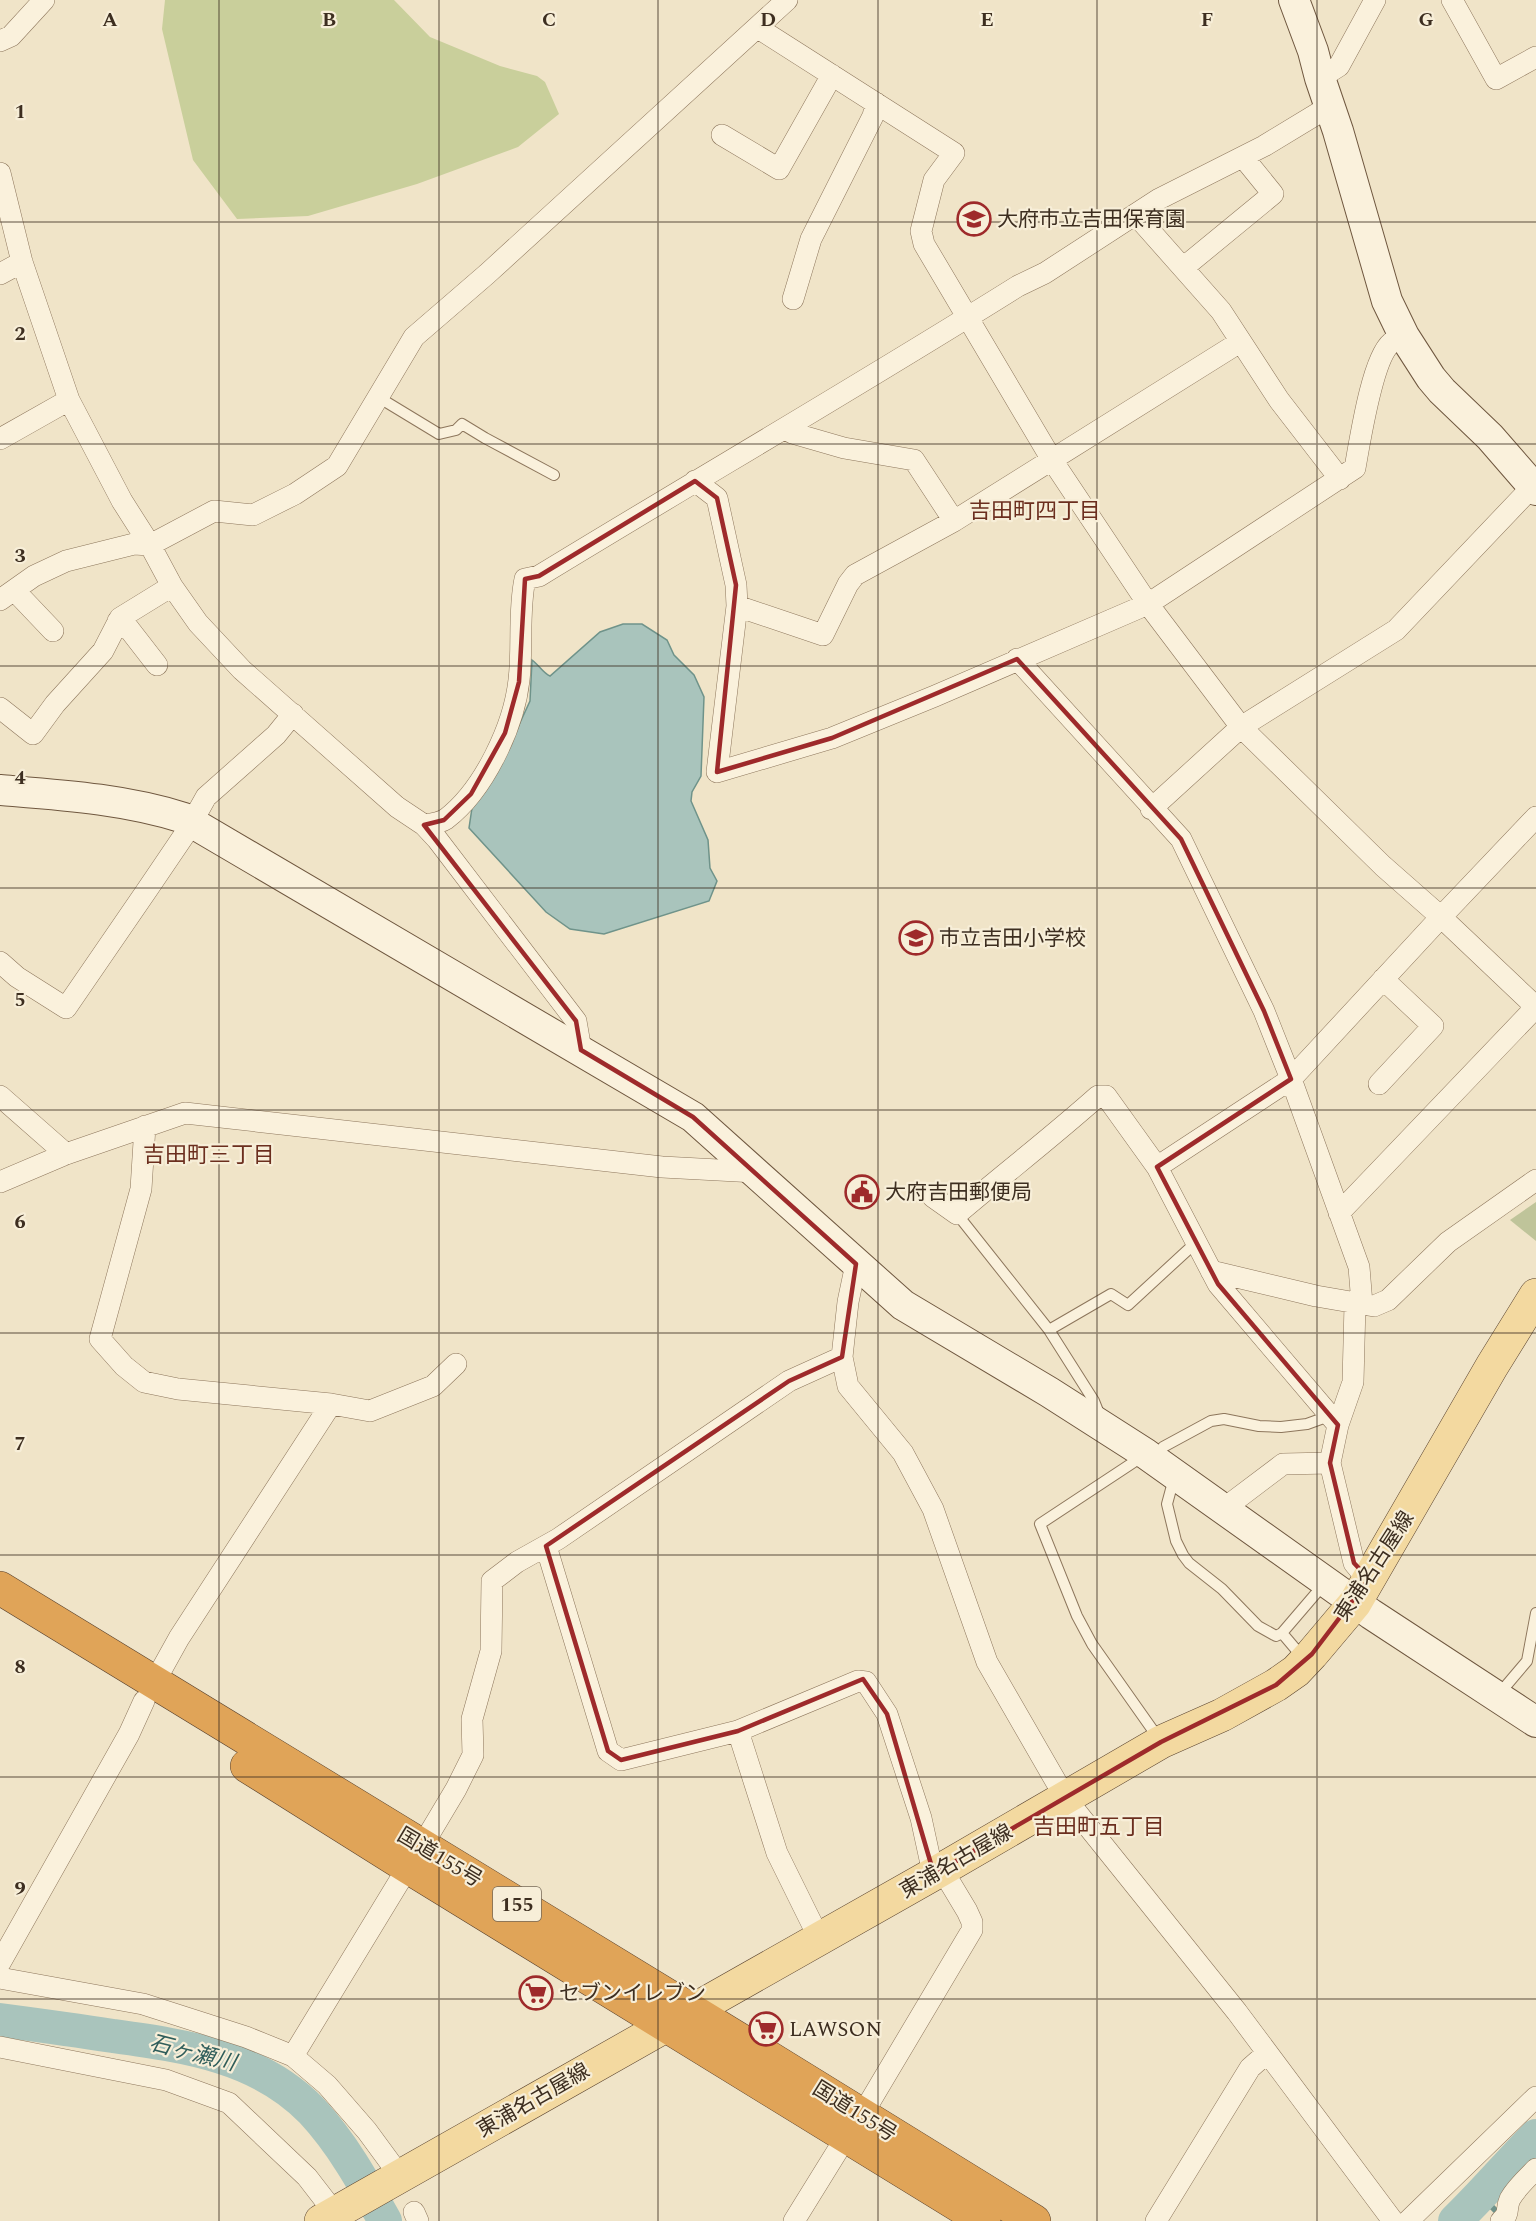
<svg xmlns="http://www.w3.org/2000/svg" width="1536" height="2221" viewBox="0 0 1536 2221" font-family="Spectral,'Noto Sans JP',serif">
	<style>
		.green { fill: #c9cf9b }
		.cemetery { fill: #bfc49a }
		.water { fill: #a9c4bc; stroke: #6f938a; stroke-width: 1.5 }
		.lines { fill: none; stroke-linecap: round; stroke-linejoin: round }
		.stream { stroke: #6f938a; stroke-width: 6 }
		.river { stroke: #a9c4bc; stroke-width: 34 }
		.lane-casing { stroke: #8d765c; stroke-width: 12 }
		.street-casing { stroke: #8d765c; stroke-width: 22 }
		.secondary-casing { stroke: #6f573f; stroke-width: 32 }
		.primary-casing { stroke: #5b4430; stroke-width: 34 }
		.highway-casing { stroke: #5b4430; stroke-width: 34 }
		.lane { stroke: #faf1dc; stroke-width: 10 }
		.street { stroke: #faf1dc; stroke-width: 21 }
		.secondary { stroke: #faf1dc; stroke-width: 30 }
		.primary { stroke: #f3d9a0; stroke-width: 33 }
		.highway { stroke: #e0a458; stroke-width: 33 }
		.marked { fill: none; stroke: #9e2a2b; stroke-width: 4.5; stroke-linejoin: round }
		.grid { fill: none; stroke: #3d2e20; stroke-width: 1.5; stroke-opacity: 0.55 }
		.labels { text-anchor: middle; stroke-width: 4.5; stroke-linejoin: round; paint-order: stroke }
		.shield { fill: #f7eed8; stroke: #756857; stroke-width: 1.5 }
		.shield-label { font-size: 20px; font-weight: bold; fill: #3d2e20 }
		.poi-label { font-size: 21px; fill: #3d2e20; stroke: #f7eed8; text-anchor: start }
		.street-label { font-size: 21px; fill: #3d2e20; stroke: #f7eed8 }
		.neighbourhood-label { font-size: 22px; fill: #6b2e1e; stroke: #f7eed8 }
		.water-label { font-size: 22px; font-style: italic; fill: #2f5d5a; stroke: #f7eed8 }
		.grid-label { font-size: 20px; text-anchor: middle; font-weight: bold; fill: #3d2e20; stroke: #f7eed8; stroke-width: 4.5; stroke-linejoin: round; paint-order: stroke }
	</style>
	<rect width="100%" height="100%" fill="#f0e4c8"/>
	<path class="green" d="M165 0H394L430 37 500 66 537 76 545 82 559 114 518 147 417 184 308 216 237 219 193 160 162 29Z"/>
	<path class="cemetery" d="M1536 1202V1241L1510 1220Z"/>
	<path class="water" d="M623 624H642L667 640 674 655 694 675 704 697 701 776 692 792 691 801 708 840 710 868 717 881 709 901 604 934 570 929 546 912 469 828 472 808 505 755 530 701 532 660C539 665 543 673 550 676L600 632Z"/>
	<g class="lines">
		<path class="stream" d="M1481 2196 1500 2215"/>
		<path class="river" d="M0 2020C38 2025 75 2030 113 2036 185 2046 259 2056 312 2111 342 2143 364 2183 385 2221
			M1455 2221C1483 2194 1508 2164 1536 2136"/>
		<defs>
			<path id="lane" d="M378 397 439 434 456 430 462 424 485 438 554 475
				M957 1214 1049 1330 1094 1401 1098 1411 1095 1416
				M1049 1330 1111 1294 1128 1305 1191 1247 1197 1244
				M1143 1456 1040 1524 1077 1616 1092 1644 1159 1739
				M1155 1457 1163 1447 1211 1421 1224 1419 1259 1426 1281 1427 1307 1424 1329 1416
				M1174 1478 1167 1504 1176 1541 1183 1555 1189 1563 1222 1589 1258 1626 1276 1636 1282 1633
				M1304 1659 1282 1633 1324 1584
				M1499 1694 1527 1661 1536 1613"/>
			<path id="street" d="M1452 0 1496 79 1536 57
				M758 28 954 153 934 180 921 231 924 244 1052 460 1148 604 1241 727 1383 866 1441 917 1536 1007
				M0 41 11 36 44 0
				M1320 78 1339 66 1375 0
				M722 135 779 169 832 75
				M0 173 22 262 69 400 122 501 150 545 172 586 198 623 242 670 397 807 424 825C431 824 440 823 446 819 484 790 514 726 519 680 523 646 518 612 525 579L539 576C698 479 860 385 1018 286L1045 273 1159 199 1264 146 1330 106
				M1136 215 1221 311 1279 400 1340 479
				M1183 268 1273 194 1243 157
				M0 274 22 262
				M793 299 811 239 873 116 876 103
				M788 427 792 433 844 448 914 460 954 521
				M0 439 69 400
				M695 481 717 498 736 585 737 606 717 772 832 738 935 696 1148 604 1355 468C1360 441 1372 359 1391 343 1395 340 1400 338 1404 336
				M14 590 53 631
				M0 600 34 576 66 561 134 544 150 545 214 511 253 515 295 494 337 466 414 337 487 274 787 0
				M737 606 823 635 848 584 855 575 954 521 1240 342
				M118 621 126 625 157 665
				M1017 659 1181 839 1264 1011 1291 1079 1359 1267 1362 1304
				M0 708 33 734 55 704 103 651 120 618 172 586
				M1151 809 1241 727 1396 630 1532 487
				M424 825 437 839 576 1021 581 1050
				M0 962 17 977 66 1008 147 890 187 831 206 797 276 735 293 714
				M1379 1084 1433 1026 1383 979
				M0 1096 66 1154
				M145 1126 141 1189 100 1339 124 1366 144 1382 178 1389 331 1404 370 1411 433 1386 456 1364
				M1157 1167 1291 1079 1441 917 1536 817
				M0 1182 66 1154 185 1113 662 1167 756 1172
				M933 1197 957 1214C1004 1174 1052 1137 1098 1096H1106L1157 1167 1218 1284 1338 1425 1330 1463 1354 1563 1363 1574 1369 1579
				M1339 1213 1536 1007
				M856 1264 848 1302 842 1357 848 1386 903 1453 933 1509 987 1662 1066 1799 1237 2012 1393 2221
				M1211 1271 1316 1296 1374 1306 1388 1300 1448 1242 1536 1180
				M1338 1425 1353 1382 1355 1304
				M1226 1511 1234 1501 1283 1464 1330 1463
				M546 1546 608 1751 621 1760 738 1731 858 1681 866 1682 887 1714 921 1818 931 1864 949 1881 967 1911 972 1922V1930L862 2115
				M154 1683 179 1638 331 1404
				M738 1731 777 1853 819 1938
				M422 1846 456 1789 473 1755 472 1719 491 1651 492 1581 517 1562 558 1539 789 1381 842 1357
				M0 1963 129 1734 144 1701
				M0 1978 143 2004 246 2037 293 2056 327 2085 367 2131 400 2176
				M0 2047 166 2080 229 2103 307 2177 341 2221
				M293 2056 408 1867
				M414 2212 418 2221
				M794 2221 846 2137
				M1156 2221 1250 2068 1267 2053
				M1408 2221 1536 2097
				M1501 2221C1511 2212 1505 2210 1510 2199 1516 2188 1527 2178 1536 2169"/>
			<path id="secondary" d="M1294 0 1313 51 1320 78 1338 131 1387 301 1404 336 1431 378 1442 391 1490 437 1536 490
				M0 790C61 795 125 799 184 818L693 1117 903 1305 1049 1392 1146 1454 1371 1614 1536 1722"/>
			<path id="primary" d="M321 2221 939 1871 1161 1742 1222 1715 1276 1685 1296 1671 1312 1654 1355 1603 1492 1366 1536 1295"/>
			<path id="highway" d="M0 1588 747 2044 1034 2221
				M247 1766 408 1867 984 2221"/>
		</defs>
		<use href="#lane" class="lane-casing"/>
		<use href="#street" class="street-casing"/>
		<use href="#secondary" class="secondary-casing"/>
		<use href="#primary" class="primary-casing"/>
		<use href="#highway" class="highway-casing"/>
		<use href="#lane" class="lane"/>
		<use href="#street" class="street"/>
		<use href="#secondary" class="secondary"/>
		<use href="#primary" class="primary"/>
		<use href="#highway" class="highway"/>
	</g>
	<path class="marked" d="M695 481 717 498 736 585 717 772 832 738 1017 659 1181 839 1264 1011 1291 1079 1157 1167 1218 1284 1338 1425 1330 1463 1354 1563 1369 1579 1312 1654 1276 1685 1161 1742 939 1871 931 1864 887 1714 863 1679 738 1731 621 1760 608 1751 546 1546 789 1381 842 1357 856 1264 693 1117 581 1050 576 1021 424 825 444 820 471 794 505 733 519 682 525 579 539 576Z"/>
	<path class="grid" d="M219 0V2221M439 0V2221M658 0V2221M878 0V2221M1097 0V2221M1317 0V2221M0 222H1536M0 444H1536M0 666H1536M0 888H1536M0 1110H1536M0 1333H1536M0 1555H1536M0 1777H1536M0 1999H1536"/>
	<defs>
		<symbol id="school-ring" viewBox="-11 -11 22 22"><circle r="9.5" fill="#f7eed8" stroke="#9e2a2b" stroke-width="1.5"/><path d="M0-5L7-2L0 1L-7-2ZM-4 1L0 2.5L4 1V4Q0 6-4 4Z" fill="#9e2a2b"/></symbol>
		<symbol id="civic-ring" viewBox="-11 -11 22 22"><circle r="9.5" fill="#f7eed8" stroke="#9e2a2b" stroke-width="1.5"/><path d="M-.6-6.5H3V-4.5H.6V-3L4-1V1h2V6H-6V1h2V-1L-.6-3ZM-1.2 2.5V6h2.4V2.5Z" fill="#9e2a2b"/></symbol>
		<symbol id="supermarket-ring" viewBox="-11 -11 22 22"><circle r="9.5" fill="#f7eed8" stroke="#9e2a2b" stroke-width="1.5"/><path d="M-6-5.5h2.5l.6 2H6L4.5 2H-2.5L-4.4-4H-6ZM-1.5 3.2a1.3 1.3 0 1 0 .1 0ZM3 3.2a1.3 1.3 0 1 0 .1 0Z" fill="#9e2a2b"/></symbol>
	</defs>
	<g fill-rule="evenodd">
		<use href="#school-ring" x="955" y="200" width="38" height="38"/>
		<use href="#school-ring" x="897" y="919" width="38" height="38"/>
		<use href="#civic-ring" x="843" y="1173" width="38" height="38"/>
		<use href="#supermarket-ring" x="517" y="1974" width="38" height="38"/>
		<use href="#supermarket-ring" x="747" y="2010" width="38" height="38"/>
	</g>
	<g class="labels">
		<rect class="shield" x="493" y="1887" width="48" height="34" rx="4.5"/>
		<g class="shield-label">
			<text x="517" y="1911">155</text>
		</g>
		<g class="poi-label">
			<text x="997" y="226">大府市立吉田保育園</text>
			<text x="939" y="945">市立吉田小学校</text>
			<text x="885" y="1199">大府吉田郵便局</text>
			<text x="559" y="2000">セブンイレブン</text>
			<text x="789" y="2036">LAWSON</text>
		</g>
		<g class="street-label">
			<text transform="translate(1374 1566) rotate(-57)" y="7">東浦名古屋線</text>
			<text transform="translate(440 1857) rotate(31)" y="7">国道155号</text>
			<text transform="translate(956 1861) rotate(-30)" y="7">東浦名古屋線</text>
			<text transform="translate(533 2100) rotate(-30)" y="7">東浦名古屋線</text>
			<text transform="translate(855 2111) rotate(32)" y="7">国道155号</text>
		</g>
		<g class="neighbourhood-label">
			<text x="1035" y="518">吉田町四丁目</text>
			<text x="209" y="1162">吉田町三丁目</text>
			<text x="1099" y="1834">吉田町五丁目</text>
		</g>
		<g class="water-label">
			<text transform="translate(193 2052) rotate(14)" y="8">石ヶ瀬川</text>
		</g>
	</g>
	<g class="grid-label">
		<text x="110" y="26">A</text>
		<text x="329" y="26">B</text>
		<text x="549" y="26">C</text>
		<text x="768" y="26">D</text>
		<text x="987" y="26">E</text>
		<text x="1207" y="26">F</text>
		<text x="1426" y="26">G</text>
		<text x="20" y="118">1</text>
		<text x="20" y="340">2</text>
		<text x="20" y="562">3</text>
		<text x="20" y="784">4</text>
		<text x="20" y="1006">5</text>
		<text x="20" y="1228">6</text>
		<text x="20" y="1450">7</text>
		<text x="20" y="1673">8</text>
		<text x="20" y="1895">9</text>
	</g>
</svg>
